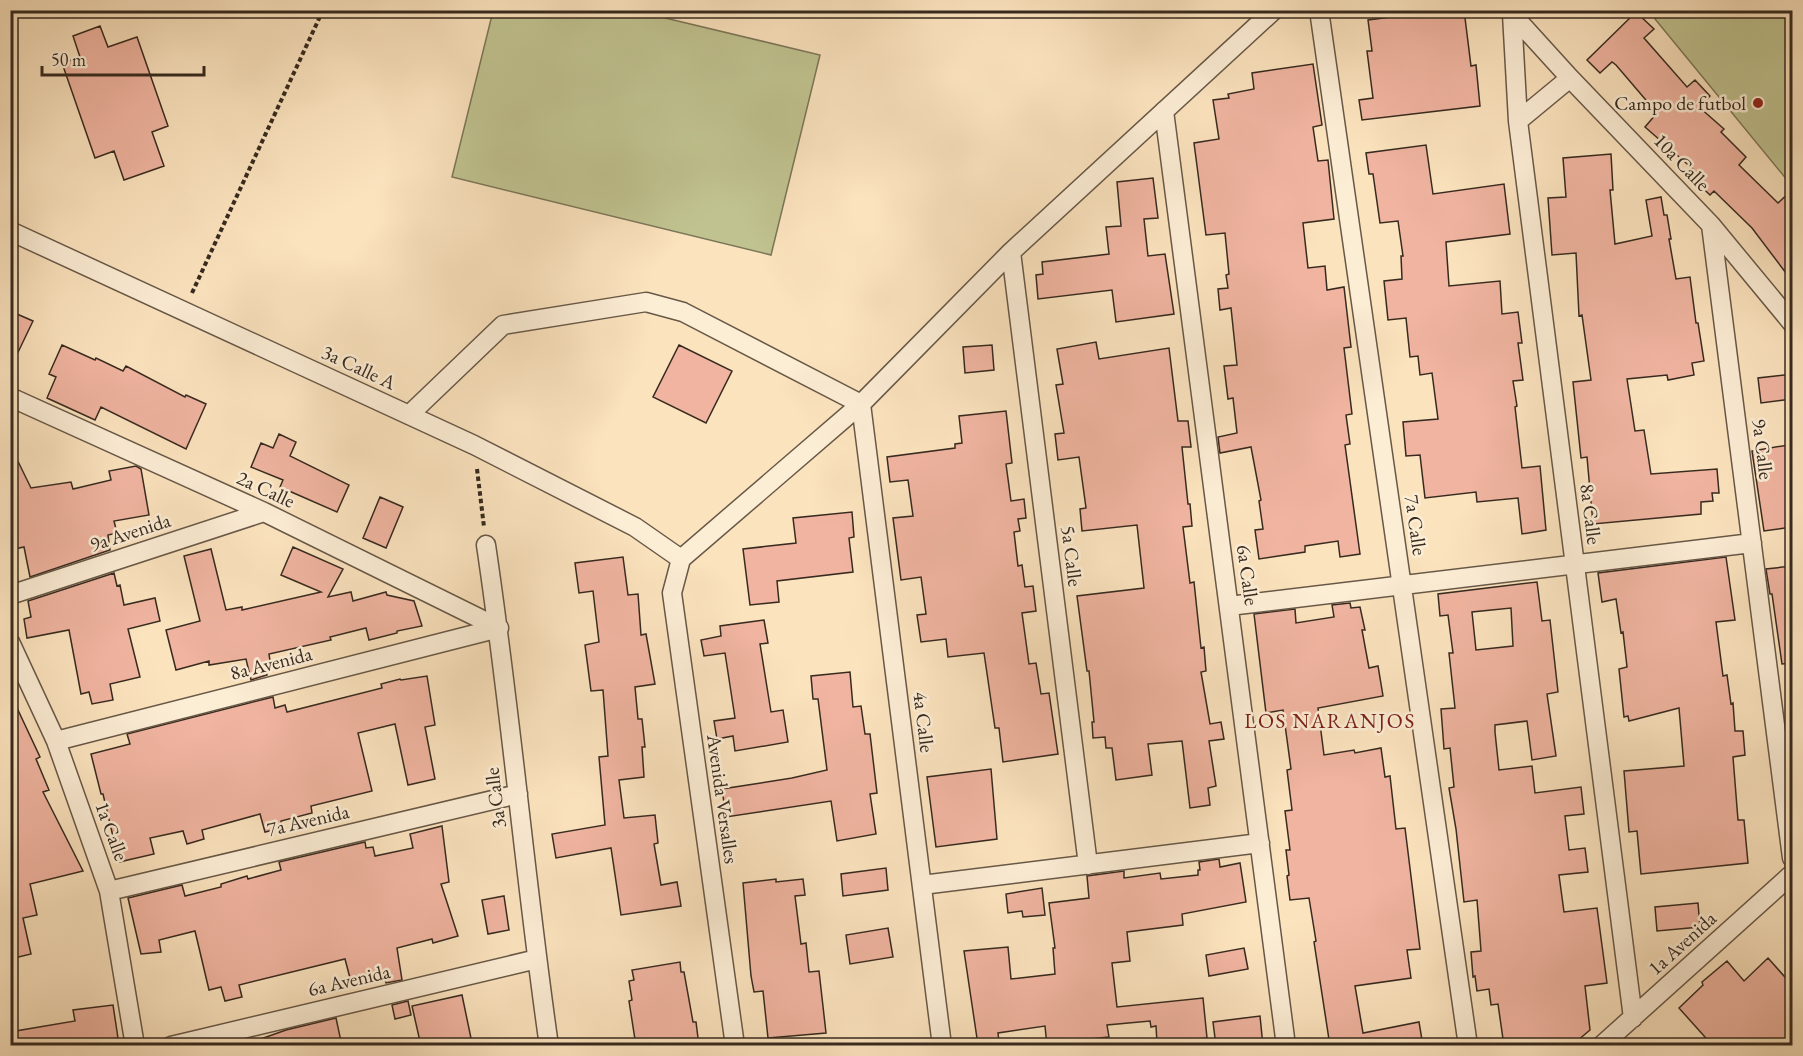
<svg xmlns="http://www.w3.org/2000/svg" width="1803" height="1056" viewBox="0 0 1803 1056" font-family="'EB Garamond',serif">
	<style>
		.green { fill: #c0c390; stroke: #7c7658; stroke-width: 1.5 }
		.building { fill: #f0b4a0; stroke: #372a1f; stroke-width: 1.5; fill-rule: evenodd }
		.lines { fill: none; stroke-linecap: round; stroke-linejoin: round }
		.street-casing { stroke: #685847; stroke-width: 21 }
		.path { stroke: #372a1f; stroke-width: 4; stroke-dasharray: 4.5 3; stroke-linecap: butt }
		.street { stroke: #fcedd5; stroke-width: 18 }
		.poi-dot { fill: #8f2418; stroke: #fcedd5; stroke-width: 2 }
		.labels { text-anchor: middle; stroke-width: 5; stroke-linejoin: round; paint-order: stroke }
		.poi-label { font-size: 20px; fill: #372a1f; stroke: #fcedd5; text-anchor: end }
		.street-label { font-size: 20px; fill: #372a1f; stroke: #fcedd5 }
		.neighbourhood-label { font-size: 21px; letter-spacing: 1.5px; fill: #7a1f14; stroke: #fcedd5 }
	</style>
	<rect width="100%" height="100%" fill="#fbe3be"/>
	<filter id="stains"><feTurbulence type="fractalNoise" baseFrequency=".00333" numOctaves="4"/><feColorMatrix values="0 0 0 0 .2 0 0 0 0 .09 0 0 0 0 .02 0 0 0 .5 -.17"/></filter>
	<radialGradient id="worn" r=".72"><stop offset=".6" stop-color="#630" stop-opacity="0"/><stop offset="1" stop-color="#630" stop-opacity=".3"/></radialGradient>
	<path class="green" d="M1661 10 1792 11V186L1655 19Z
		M493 11H636L820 55 771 255 452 177Z"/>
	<path class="building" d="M1421 10H1464L1471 66 1476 65 1480 106 1362 120 1359 100 1373 98 1367 51H1372L1368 20 1422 13Z
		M1636 12 1654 29 1644 38 1687 87 1695 80 1710 96 1699 107 1724 129 1721 132 1746 157 1739 165 1778 203 1792 190V281L1752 228 1714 191 1710 195 1689 175 1694 170 1645 127 1657 113 1616 65 1612 62 1600 73 1587 60Z
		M100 26 108 47 137 37 168 126 152 132 164 166 124 180 114 151 95 158 62 63 80 57 73 36Z
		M1313 64 1322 125 1313 127 1318 161 1328 160 1334 219 1303 223 1308 268 1325 266 1327 290 1344 287 1351 347 1344 348 1352 414 1346 415 1350 444 1345 445 1360 554 1340 557 1338 541 1305 546V552L1259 559 1255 530 1263 529 1259 501 1261 500 1251 447 1220 453 1218 437 1237 433 1233 398 1228 399 1224 366 1237 365 1231 308 1220 310 1218 289 1228 288 1226 275 1229 274 1225 233 1206 235 1194 143 1219 139 1213 100 1229 98 1228 94 1254 89 1252 73Z
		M1426 145 1433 194 1504 184 1510 234 1446 242 1449 286 1500 281 1502 314 1518 312 1522 343H1518L1523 380 1513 381 1517 406 1515 407 1522 468 1540 466 1546 530 1522 534 1518 498 1477 502 1476 492 1425 498 1420 455 1406 456 1403 422 1438 419 1432 373 1420 375 1418 356 1410 357 1406 318 1388 320 1384 281 1402 279 1401 256H1403L1398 221 1380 223 1373 174H1369L1366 153Z
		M1611 154 1613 190H1610L1615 244 1652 236 1646 200 1661 197 1664 215H1667L1671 239H1669L1676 279 1690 277 1696 323H1698L1704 361 1692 363 1694 375 1668 380 1667 375 1627 379 1635 431 1644 430 1651 474 1717 469 1719 493H1712L1713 501 1701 502V514L1593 524 1587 457 1581 458 1573 382 1591 380 1582 315 1579 316 1576 253 1552 255 1548 198 1566 197 1563 158Z
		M1153 178 1158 218 1144 219 1148 256 1165 254 1174 314 1116 322 1112 290 1038 299 1036 275 1043 274 1042 262 1109 254 1106 227 1121 226 1117 182Z
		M10 311 33 321 10 369Z
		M1096 342 1099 359 1169 348 1178 421H1188L1191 447H1182L1188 504H1190L1192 526 1183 527 1190 583 1194 582 1201 648 1204 647 1206 671 1201 672 1210 724 1221 722 1224 739 1209 741 1216 786 1208 788 1210 805 1190 808 1182 741 1148 744 1152 775 1116 780 1112 748H1106L1105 737 1093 738 1092 722H1094L1089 671H1087L1077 596 1144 588 1137 525 1082 531 1080 509 1086 508 1079 457 1058 460 1055 434 1064 433 1056 385 1063 384 1057 349Z
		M62 345 95 360 96 358 123 371 126 366 185 397 186 395 206 404 186 449 101 407 95 420 47 398 56 377 49 374Z
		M679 345 732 371 706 423 653 397Z
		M992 345 994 370 965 373 963 347Z
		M1792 374V399L1761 403 1758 378Z
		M1006 411 1012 463 1006 464 1011 501 1024 499 1026 518 1018 519 1020 531 1014 532 1018 566 1022 565 1025 587 1033 586 1036 611 1022 613 1029 664 1036 663 1041 694 1049 693 1058 754 1003 762 999 728H995L984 653 948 657 946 639 921 642 917 615 926 614 921 577 901 580 893 518 913 516 908 480 890 482 887 457 955 448V444L962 443 959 416Z
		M279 434 296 442 290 456 349 485 337 512 280 487 283 480 251 467 261 443 273 448Z
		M10 445 31 488 71 482 73 489 111 480 109 471 136 466 141 469 149 515 114 521 117 533 108 535 110 550 30 577 24 547 10 550Z
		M1788 445 1790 456 1792 455V527L1764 531 1752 451Z
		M380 497 403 507 386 548 363 538Z
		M852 512 854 537 849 538 853 572 777 581 779 602 750 605 743 549 796 543 793 518Z
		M293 547 343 569 328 597 351 592 353 601 386 592 387 595 414 601 422 626 397 631V633L369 640 366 628 330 637 331 640 269 654 271 668 266 669 267 675 251 680 246 659 209 665V661L176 670 166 630 200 621 184 556 211 549 226 610 242 607V610L321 592 281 575Z
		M623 557 628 595 638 594 641 635 646 634 655 684 635 687 638 719H642L645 747H642L644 777 619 780 624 818 655 815 658 843 654 844 661 885 677 882 681 906 621 915 611 848 556 858 552 834 605 825 599 757 608 756 603 690 591 691 585 645 599 642 593 591 579 593 575 563Z
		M1726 557 1735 620 1716 622 1723 676 1727 675 1731 704 1733 703 1735 731H1743L1745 755 1733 757 1738 820H1744L1748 863 1641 874 1637 831 1629 832 1624 771 1684 766 1679 708 1629 721 1628 716 1624 717 1619 669 1627 667 1623 632 1621 633 1616 599 1602 602 1598 573Z
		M1792 566V663L1782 664 1772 594H1770L1766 569Z
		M114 573 117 586 120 585 124 605 155 598 160 621 128 629 140 677 110 684 113 700 92 704 89 692 81 694 69 630 27 638 24 619 31 617 28 601Z
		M1537 582 1542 621 1550 620 1558 692 1547 694 1556 756 1532 760 1527 721 1495 725V732L1499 770 1532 766 1535 793 1581 787 1584 814 1565 816 1569 850 1585 848 1588 872 1559 875 1564 912 1597 908 1607 983 1585 986 1590 1030 1571 1046H1504L1498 1004 1491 1005 1489 989 1477 991 1475 976 1473 977 1471 952 1481 951 1477 900 1464 902 1456 829 1449 788 1454 787 1450 748 1444 749 1441 709 1455 708 1449 653H1453L1448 615 1440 616 1438 594ZM1511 608 1513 646 1476 650 1472 612Z
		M1350 603 1351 608 1360 607 1365 630H1362L1369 668 1378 666 1383 696 1318 708 1324 755 1354 750 1355 753 1381 748 1385 777 1390 776 1396 829 1405 828 1420 949 1407 950 1411 978 1355 986 1363 1033 1419 1022 1423 1046H1330L1314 942 1316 941 1309 898 1290 900 1287 876 1289 875 1286 850H1290L1285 811 1292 810 1287 770 1291 769 1283 710 1266 713 1254 614 1295 609 1296 623 1334 617 1332 605Z
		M764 620 768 643 760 644 771 712 783 710 788 742 735 751 733 736 717 739 714 721 735 718 725 653 704 656 701 640 721 636 720 626Z
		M850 672 853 707 861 706 865 734H870L877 793 870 794 876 834 837 841 831 801 726 817 722 789 792 778 827 770 818 699H813L811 676Z
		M427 676 435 725 425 727 435 779 408 785 395 724 358 733 372 791 311 806 312 813 281 821 282 828 265 832 260 814 202 830 204 839 187 844 183 831 150 838 154 854 119 862 103 794H101L91 754 130 744 127 734 273 697 275 708 285 705 287 712 382 688 381 684 400 679 401 680Z
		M10 693 40 757 36 759 49 790 43 792 83 871 30 884 37 915 23 918 31 954 10 959Z
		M991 769 997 839 936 847 927 777Z
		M442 826 449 882 441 884 458 936 433 943 432 939 397 948 402 980 386 983 383 971 350 978 345 959 239 985 242 997 225 1001 221 987 209 990 195 931 159 940 161 952 141 954 128 898 182 885 185 896 221 887V884L247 876 248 879 281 870 279 862 365 842 366 848 373 847 375 856 413 848 410 834Z
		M1219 859 1220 867 1240 863 1246 902 1182 914 1183 925 1127 932 1130 961 1112 963 1117 1007 1203 998 1207 1038 1157 1043 1156 1026 1151 1027 1150 1021 1107 1025 1109 1037 1090 1039 1091 1046H1047L1045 1026 998 1033 999 1042 978 1045 964 951 1008 947 1011 979 1055 974 1053 948H1055L1049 903 1089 898 1087 876 1124 871V878L1160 873 1161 879 1198 875V870H1200L1199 862Z
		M886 868 888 890 843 896 841 874Z
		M776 879V882L803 879 805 895 795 896 801 944 806 943 809 972 819 971 826 1033 768 1038 763 991 754 992 751 976 743 883Z
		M1042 888 1045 915 1023 917 1022 911 1008 913 1006 894Z
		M504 896 509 930 488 934 482 900Z
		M1698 903 1700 927 1657 931 1655 907Z
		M888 928 893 957 850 964 846 935Z
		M1244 948 1248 969 1209 976 1206 955Z
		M1768 958 1792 985V1046H1713L1679 1008 1703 985 1702 982 1727 961 1744 981Z
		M680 962 681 972H684L693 1022H696L699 1046H636L629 1001 632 1000 629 981 634 980 632 970Z
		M462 995 472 1043 460 1046H421L412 1006Z
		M408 1001 411 1015 395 1019 392 1005Z
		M113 1005 118 1038 103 1040 104 1046H10V1032L75 1021 73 1010Z
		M1260 1016 1263 1046H1216L1213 1022Z
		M336 1018 342 1046H255V1041L286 1030Z"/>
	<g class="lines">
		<defs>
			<path id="street" d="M1319 10 1468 1046
				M1510 12 1570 78 1711 225 1792 323
				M1512 14 1518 121 1633 1018
				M1164 111 1286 1046
				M1518 121 1570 78
				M1711 225 1792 858
				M10 231 474 445 635 527 681 559
				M1011 252 1088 865
				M10 397 264 512 499 628
				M409 415 503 325 646 302 683 312 861 404 942 1046
				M486 545C511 712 525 879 549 1046
				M681 559 861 404 1011 252 1274 10
				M681 559 672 593 735 1046
				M10 595 264 512
				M1229 606 1752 543
				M10 642 56 741 109 891 135 1046
				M56 741 499 628
				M922 885 1260 843
				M109 891 518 794
				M171 1046 537 959
				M1601 1046 1792 874"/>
		</defs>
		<use href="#street" class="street-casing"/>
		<path class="path" d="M192 293 323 10
			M477 469 484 527"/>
		<use href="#street" class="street"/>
	</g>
	<circle class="poi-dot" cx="1758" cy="103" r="6"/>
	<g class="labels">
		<g class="poi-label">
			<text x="1746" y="110">Campo de futbol</text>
		</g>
		<g class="street-label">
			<text transform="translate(1682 162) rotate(46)" y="7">10a Calle</text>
			<text transform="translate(359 367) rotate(25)" y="7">3a Calle A</text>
			<text transform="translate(1763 449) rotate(83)" y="7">9a Calle</text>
			<text transform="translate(266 489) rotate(25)" y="7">2a Calle</text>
			<text transform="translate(1591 514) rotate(83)" y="7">8a Calle</text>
			<text transform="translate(1416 525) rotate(82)" y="7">7a Calle</text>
			<text transform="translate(130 532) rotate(-18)" y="7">9a Avenida</text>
			<text transform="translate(1072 556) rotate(83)" y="7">5a Calle</text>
			<text transform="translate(1248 575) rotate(82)" y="7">6a Calle</text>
			<text transform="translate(271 663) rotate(-14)" y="7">8a Avenida</text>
			<text transform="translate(924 722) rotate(83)" y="7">4a Calle</text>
			<text transform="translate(495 798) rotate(-97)" y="7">3a Calle</text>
			<text transform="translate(723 799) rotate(82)" y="7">Avenida Versalles</text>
			<text transform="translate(308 820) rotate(-13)" y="7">7a Avenida</text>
			<text transform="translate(112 831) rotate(70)" y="7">1a Calle</text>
			<text transform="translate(1682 943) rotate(-42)" y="7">1a Avenida</text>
			<text transform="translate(349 980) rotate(-13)" y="7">6a Avenida</text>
		</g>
		<g class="neighbourhood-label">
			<text x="1330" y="728">LOS NARANJOS</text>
		</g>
	</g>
	<rect width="1803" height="1056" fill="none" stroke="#fbe3be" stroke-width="36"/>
	<rect x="12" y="12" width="1779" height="1032" fill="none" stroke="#372a1f" stroke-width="3"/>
	<rect x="18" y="18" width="1767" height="1020" fill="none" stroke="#372a1f" stroke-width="1.5"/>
	<path d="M42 66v9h162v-9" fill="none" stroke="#372a1f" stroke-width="3"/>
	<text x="51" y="66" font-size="18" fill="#372a1f" stroke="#fcedd5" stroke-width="4.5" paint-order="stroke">50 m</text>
	<rect width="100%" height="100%" filter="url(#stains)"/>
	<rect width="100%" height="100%" fill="url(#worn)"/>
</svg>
